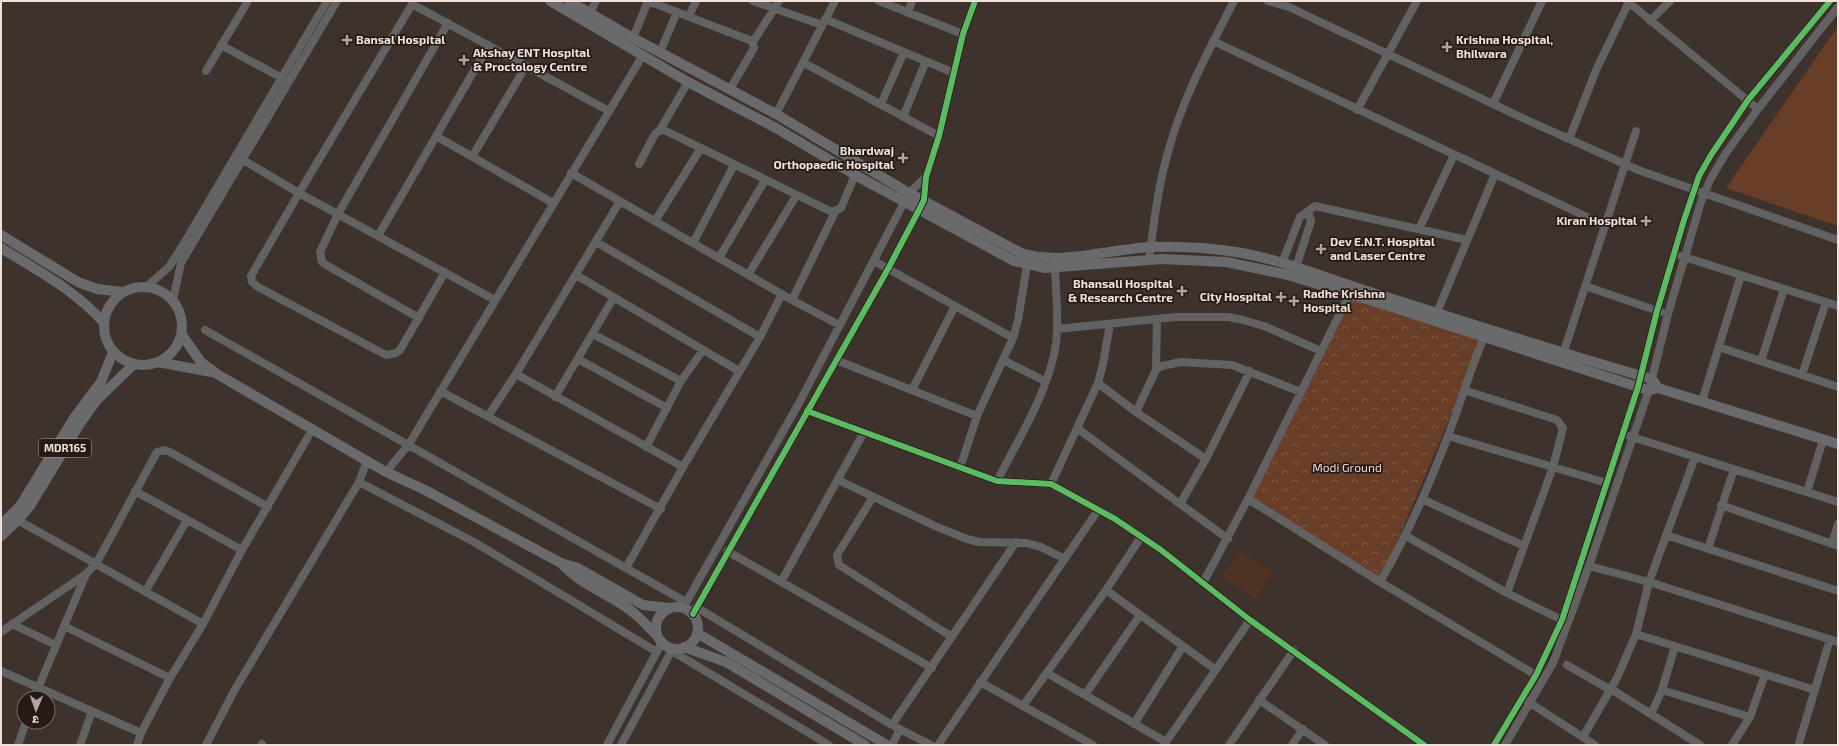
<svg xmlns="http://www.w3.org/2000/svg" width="1839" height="746" viewBox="0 0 1839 746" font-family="'Exo 2','Noto Sans Devanagari',sans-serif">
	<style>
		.built { fill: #4e3325 }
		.park { fill: url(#park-crowns) }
		.pitch { fill: #693e29 }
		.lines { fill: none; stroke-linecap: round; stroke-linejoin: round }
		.minor { stroke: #626263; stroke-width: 8 }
		.major { stroke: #6a696b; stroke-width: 10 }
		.cycleway-casing { stroke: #251a15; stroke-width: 8 }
		.cycleway { stroke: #5cba63; stroke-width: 6 }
		.poi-dot { fill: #b2a49d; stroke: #251a15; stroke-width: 1.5 }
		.labels { text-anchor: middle; stroke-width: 3.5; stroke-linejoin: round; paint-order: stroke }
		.shield { fill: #251a15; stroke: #b3a59f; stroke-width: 1 }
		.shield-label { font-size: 11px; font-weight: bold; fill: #f0e1da }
		.poi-label { font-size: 12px; font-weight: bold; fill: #f0e1da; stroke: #251a15; text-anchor: start }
		.park-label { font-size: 12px; fill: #f1dacf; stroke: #251a15 }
	</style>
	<defs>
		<pattern id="park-crowns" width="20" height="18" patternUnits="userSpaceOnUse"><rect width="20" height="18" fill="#693e29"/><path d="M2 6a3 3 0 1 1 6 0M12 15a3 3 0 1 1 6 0" fill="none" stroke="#7f5a47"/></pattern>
	</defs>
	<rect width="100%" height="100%" fill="#3e322c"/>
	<path class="built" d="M1240 552 1274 572 1256 600 1221 577Z"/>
	<path class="park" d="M1348 298 1484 337 1380 582 1248 499Z"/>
	<path class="pitch" d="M1838 26V226L1726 188Z"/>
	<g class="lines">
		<path class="minor" d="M414 1 299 193 251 276 252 282 258 287 386 355 396 353 400 350 445 272
			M648 1 752 41 754 48 730 89
			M753 1 822 25
			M879 1 963 34
			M1268 1 1289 7 1529 121 1638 170 1838 240
			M1627 1 1758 109
			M412 4 609 111
			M590 13 596 1
			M908 13 912 1
			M689 16 696 1
			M825 19 954 73
			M1650 21 1670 1
			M633 38 648 1
			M1213 41 1604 225
			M753 42 779 1
			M221 45 282 78
			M660 52 677 12
			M804 63 939 136
			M206 71 248 1
			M881 104 904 52
			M1493 104 1542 1
			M1357 110 1417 1
			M776 114 835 1
			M903 117 926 61
			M660 130 688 82
			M436 136 553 203
			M1569 139 1597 68 1629 2
			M472 157 526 66
			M243 160 299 193 495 300
			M639 164 655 134 659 131 664 130 832 212 841 208 855 175
			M571 173 792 300 839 325
			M655 221 701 148
			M1419 229 1454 155
			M378 236 489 45
			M596 242 760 337
			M693 243 734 165
			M1681 256 1838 306
			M719 258 765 180
			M1149 260C1154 223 1158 185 1169 149 1183 97 1210 48 1234 1
			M874 261 1013 338
			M1282 263 1300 217 1315 206 1467 240
			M1296 267 1311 221 1308 212
			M576 275 739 371
			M748 275 796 196
			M1585 286 1661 312
			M146 287 169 267 183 245 327 1
			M173 300 181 263 337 1
			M792 300 835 212
			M1435 317 1495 174
			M419 318 326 265 322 262 320 252 338 214 448 23
			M1057 329 1176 317H1228L1243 320 1264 326 1321 351
			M205 330 686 602
			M593 334 681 381
			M1719 347 1838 387
			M1562 357 1636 131
			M578 359 667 408
			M836 360 977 416
			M1003 360 1045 381
			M1761 361 1784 289
			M1156 370 1157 319
			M516 374 683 467
			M1802 375 1826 302
			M1098 383 1136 412 1206 459
			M912 390 955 306
			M1464 390 1557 420 1563 428 1553 467 1507 593
			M440 391 661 509
			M555 397 614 297
			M1702 401 1741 275
			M807 411 997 481 1051 484 1115 519 1161 550 1250 620 1424 745
			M1136 412 1156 370 1162 366 1181 362 1232 365 1301 392
			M488 416 516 374 620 201
			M1078 429 1228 539
			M1448 436 1607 483
			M1629 436 1838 502
			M646 447 681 381 703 350
			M960 468 977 416 1013 338 1018 320 1027 265
			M386 472 409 444 643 55
			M838 480 935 526 967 539 979 542 1027 543 1041 547 1065 559
			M997 481C1018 440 1049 391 1056 344 1059 319 1056 293 1055 268
			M359 482 474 542 657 652
			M1051 484 1098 383 1103 364 1110 324
			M135 491 242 550
			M1807 492 1823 440
			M873 497 837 555 839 565 952 637
			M1248 499 1380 582 1536 675
			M1422 499 1524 546
			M1180 504 1206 459 1250 371
			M1721 505 1838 546
			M14 518 203 624
			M1666 535 1838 591
			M1406 536 1507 593 1562 620
			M1832 544 1838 524
			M1708 549 1734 469
			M727 551 932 668
			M1589 566 1649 582 1838 642
			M626 568 683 467 760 337 782 294
			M781 582 864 432
			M1380 582C1407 536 1429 486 1448 436 1461 402 1471 366 1486 333
			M1203 583 1248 499 1352 289
			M1106 590 1216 670
			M145 592 187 520
			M696 607 892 725 931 745
			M683 608 799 403 909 193 926 177
			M693 614 888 269 919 210 924 200 926 177 939 136 963 34 975 1
			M12 624 56 645
			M64 626 170 678
			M1 632 86 574 96 564 157 452 164 450 170 452 268 507
			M1636 634 1815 690
			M672 651 829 745
			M1567 665 1609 689H1611L1700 745
			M1 671 141 733
			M1047 673 1166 742
			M980 682 1093 745
			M1662 690 1750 717
			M1085 695 1140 615
			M34 698 86 574
			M1259 700 1325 745
			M1527 701 1595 745
			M1023 706 1106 590 1141 537
			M1651 714 1662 690 1675 646
			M1134 724 1183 646
			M892 725 1016 542
			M1583 737 1617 678 1636 634 1649 582 1695 457
			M1799 743 1830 639
			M18 745 26 722
			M80 745 92 711
			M137 745 141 733 170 678 203 624 242 550 312 430
			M206 745 234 691 359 482 367 461
			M261 745 262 744
			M607 745 662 642
			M621 745 673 648
			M892 745 900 729
			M938 745 1098 510
			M1164 745 1250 620
			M1229 745 1294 650
			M1292 745 1303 729
			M1494 745 1536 675 1562 620 1638 387 1657 311 1684 220 1699 176 1711 155 1748 100 1830 1
			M1505 745 1553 663 1589 566 1649 390 1668 314 1701 202 1710 180 1726 153 1758 109 1838 7
			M1732 745 1750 717 1765 674"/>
		<path class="major" d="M550 1 688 82 776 128 855 175 1014 261 1045 268 1162 259 1226 262 1255 268 1288 275 1392 307 1638 387 1649 390 1658 388 1838 444
			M569 1 633 38 776 114 909 193 1021 253C1063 266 1108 249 1151 247 1180 246 1213 248 1242 253 1286 261 1328 279 1370 292 1464 321 1557 352 1652 379L1658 388
			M1 235 78 282 97 289 122 292
			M1 248C38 271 75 290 104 323
			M104 326a39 39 0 1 1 78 0a39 39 0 1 1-78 0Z
			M182 335 201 362 217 374 386 472 425 490 561 563 578 568 643 605 670 608
			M158 362 211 372
			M1 525 20 506 74 418 101 382 113 352
			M1 536 17 521 30 506 81 422 96 401 134 364
			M561 563C578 582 601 591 623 605 636 613 647 625 657 636
			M656 628a21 21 0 1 1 42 0a21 21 0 1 1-42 0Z
			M697 633 887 745
			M684 647 726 662 865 745"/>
		<defs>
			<path id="cycleway" d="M807 411 997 481 1051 484 1115 519 1161 550 1250 620 1424 745
				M693 614 888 269 919 210 924 200 926 177 939 136 963 34 975 1
				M1494 745 1536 675 1562 620 1638 387 1657 311 1684 220 1699 176 1711 155 1748 100 1830 1"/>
		</defs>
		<use href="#cycleway" class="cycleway-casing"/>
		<use href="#cycleway" class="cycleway"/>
	</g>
	<g class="poi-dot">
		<path d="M345 34h4v4h4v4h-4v4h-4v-4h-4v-4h4z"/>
		<path d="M1445 41h4v4h4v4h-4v4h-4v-4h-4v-4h4z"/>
		<path d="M462 54h4v4h4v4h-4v4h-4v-4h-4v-4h4z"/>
		<path d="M901 152h4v4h4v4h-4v4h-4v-4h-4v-4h4z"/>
		<path d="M1644 215h4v4h4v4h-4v4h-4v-4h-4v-4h4z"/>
		<path d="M1319 243h4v4h4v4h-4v4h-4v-4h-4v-4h4z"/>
		<path d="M1180 285h4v4h4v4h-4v4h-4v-4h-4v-4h4z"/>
		<path d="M1279 291h4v4h4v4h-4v4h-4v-4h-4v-4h4z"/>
		<path d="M1292 295h4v4h4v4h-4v4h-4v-4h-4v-4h4z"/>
	</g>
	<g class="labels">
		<rect class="shield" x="39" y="439" width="52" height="18" rx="3"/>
		<g class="shield-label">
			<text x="65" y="452">MDR165</text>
		</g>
		<g class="poi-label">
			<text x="356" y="44">Bansal Hospital</text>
			<text x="1456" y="44">Krishna Hospital,<tspan x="1456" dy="14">Bhilwara</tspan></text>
			<text x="473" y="57">Akshay ENT Hospital<tspan x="473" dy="14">&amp; Proctology Centre</tspan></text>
			<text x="894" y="155" text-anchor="end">Bhardwaj<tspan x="894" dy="14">Orthopaedic Hospital</tspan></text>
			<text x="1637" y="225" text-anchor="end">Kiran Hospital</text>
			<text x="1330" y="246">Dev E.N.T. Hospital<tspan x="1330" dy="14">and Laser Centre</tspan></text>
			<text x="1173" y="288" text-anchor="end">Bhansali Hospital<tspan x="1173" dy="14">&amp; Research Centre</tspan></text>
			<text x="1303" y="298">Radhe Krishna<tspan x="1303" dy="14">Hospital</tspan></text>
			<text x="1272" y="301" text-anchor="end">City Hospital</text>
		</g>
		<g class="park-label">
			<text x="1347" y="472">Modi Ground</text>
		</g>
	</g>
	<rect width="1839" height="746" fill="none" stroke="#f0e1da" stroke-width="4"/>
	<g transform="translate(36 710) rotate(182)"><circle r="19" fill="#251a15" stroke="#766a64"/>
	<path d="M0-3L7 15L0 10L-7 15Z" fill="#b2a49d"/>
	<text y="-6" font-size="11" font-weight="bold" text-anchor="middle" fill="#f0e1da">उ</text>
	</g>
</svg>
